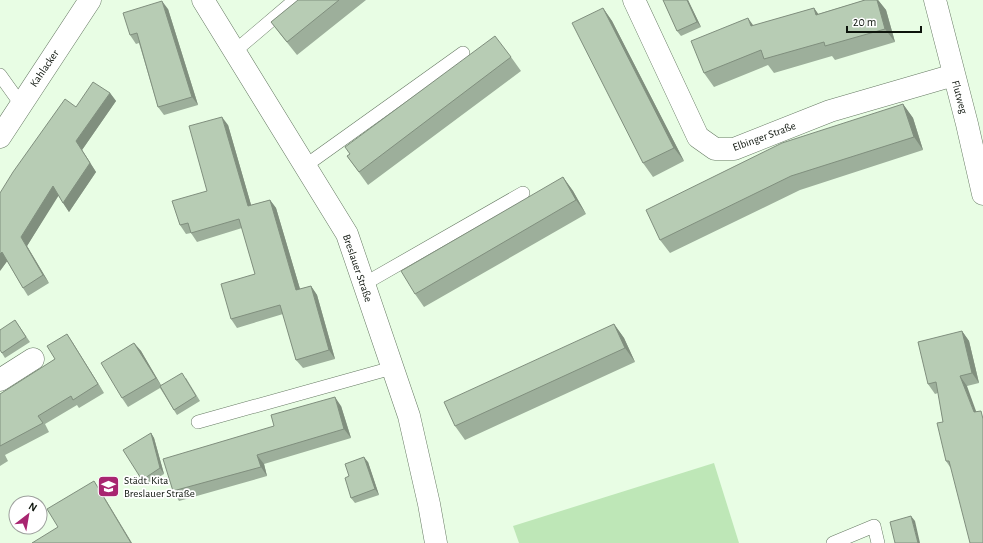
<svg xmlns="http://www.w3.org/2000/svg" width="983" height="543" viewBox="0 0 983 543" font-family="'Alegreya Sans',sans-serif">
	<style>
		.green { fill: #bee7b7 }
		.lines { fill: none; stroke-linecap: round; stroke-linejoin: round }
		.service-casing { stroke: #667963; stroke-width: 14 }
		.minor-casing { stroke: #667963; stroke-width: 23 }
		.service { stroke: #fff; stroke-width: 13 }
		.minor { stroke: #fff; stroke-width: 22 }
		.wall { fill: #9daf9b }
		.shaded-wall { fill: #808f7e }
		.building { fill: #b7ccb4; stroke: #808f7e }
		.labels { text-anchor: middle; stroke-width: 3.5; stroke-linejoin: round; paint-order: stroke }
		.street-label { font-size: 11px; fill: #0d140c; stroke: #fff }
		.poi-label { font-size: 11px; fill: #0d140c; stroke: #fff; text-anchor: start }
	</style>
	<rect width="100%" height="100%" fill="#e8fde4"/>
	<path class="green" d="M714 463 739 543H519L513 526Z"/>
	<g class="lines">
		<defs>
			<path id="service" d="M235 51 295 0
				M0 75 20 103
				M305 166 463 53
				M364 284 523 193
				M198 422 392 368
				M833 543 874 526 878 543"/>
			<path id="minor" d="M203 0 347 234 409 416 429 504 436 543
				M634 0 698 137 715 149H734L830 111 954 75
				M935 0 967 124 983 194
				M0 137 90 0
				M0 380 33 359"/>
		</defs>
		<use href="#service" class="service-casing"/>
		<use href="#minor" class="minor-casing"/>
		<use href="#service" class="service"/>
		<use href="#minor" class="minor"/>
	</g>
	<path class="wall" d="M298 0H366L297 55 281 35 271 22Z
		M663 0H688L701 27 681 36 677 31Z
		M865 0H878L886 10 895 42 835 60 832 56 774 73 768 65 714 87 704 73 753 26 814 8 818 14Z
		M603 8 612 21 684 161 653 177 643 163Z
		M168 9 198 105 164 115 158 107 139 43 136 44 130 35Z
		M511 57 521 71 368 185 347 156Z
		M110 93 116 101 82 150 96 172 69 212 58 195 27 246 49 283 28 296 23 288 7 261 0 271 76 107Z
		M903 104 913 118 923 150 800 190 670 253 660 240Z
		M228 125 251 205 270 200 276 208 300 289 311 286 317 295 335 359 303 368 296 360 283 314 237 328 231 319 255 274 242 228 197 242 191 233 186 234 180 225 207 191Z
		M563 177 573 191 586 214 424 307 415 294Z
		M15 320 30 342 5 358 0 350Z
		M614 324 624 338 635 362 465 440 455 426Z
		M962 331 969 341 979 383 967 386 950 467 946 461 943 422 938 393 935 394 928 384Z
		M67 334 104 393 79 408 77 405 45 424 49 432 5 455 8 461 0 466V394L55 359Z
		M134 343 141 351 161 385 186 378 200 401 177 415 160 388 128 407 122 398Z
		M341 406 351 438 264 464 267 476 179 501 173 491Z
		M151 433 154 438 164 474 145 485 142 480Z
		M368 462 379 495 355 503 351 498 349 476Z"/>
	<path class="shaded-wall" d="M687 0H688L701 27 697 22Z
		M877 0H878L886 10 895 42 885 29Z
		M162 1 168 9 198 105 192 97Z
		M603 8 612 21 684 161 674 148Z
		M814 8 824 22 816 15Z
		M748 18 758 32 751 26Z
		M110 93 116 101 82 150 96 172 69 212 63 203 76 141Z
		M903 104 913 118 923 150 914 137Z
		M222 117 228 125 254 215 248 206Z
		M563 177 573 191 586 214 576 200Z
		M53 186 59 195 27 246 49 283 43 275 21 237Z
		M270 200 276 208 303 299 296 290Z
		M2 252 8 260 0 271V254Z
		M311 286 317 295 335 359 329 350Z
		M614 324 624 338 635 362 625 348Z
		M962 331 969 341 979 383 972 373Z
		M67 334 73 343 104 393 98 384Z
		M134 343 141 351 162 387 156 378Z
		M960 376 967 386 980 422 974 412Z
		M335 397 341 406 351 438 344 429Z
		M151 433 154 438 164 474 160 468Z
		M257 455 264 464 267 476 261 467Z
		M364 457 368 462 379 495 375 489Z
		M94 481 103 495 132 543H131Z
		M911 516 915 521 920 543H918Z"/>
	<path class="building" d="M298 0H339L287 42 271 22Z
		M663 0H687L697 22 677 31Z
		M865 0H877L885 29 825 46 824 42 764 59 761 50 704 73 691 41 748 18 751 26 814 8 816 15Z
		M162 1 192 97 158 107 137 33 130 35 123 13Z
		M603 8 674 148 643 163 572 23Z
		M495 36 511 57 359 172 347 156 350 154 345 147Z
		M93 82 110 93 76 141 90 163 63 203 53 186 21 237 43 275 23 288 2 252 0 254V193L13 172 65 99 76 107Z
		M903 104 914 137 791 176 660 240 646 210 782 143Z
		M222 117 248 206 270 200 296 290 311 286 329 350 296 360 280 305 231 319 221 284 255 274 239 219 191 233 188 223 180 225 172 201 207 191 189 126Z
		M563 177 576 200 415 294 401 271Z
		M15 320 26 337 2 353 0 350V330Z
		M614 324 625 348 455 426 444 402Z
		M962 331 972 373 960 376 974 412 981 411 983 419V543H970L949 461H946L937 423 943 422 936 382 928 384 918 342Z
		M67 334 98 384 73 400 71 396 38 416 43 423 0 446V394L55 359 47 346Z
		M134 343 156 378 122 398 101 363Z
		M182 373 196 396 174 410 160 386Z
		M335 397 344 429 257 455 261 467 173 491 163 459 274 426 271 415Z
		M151 433 160 468 142 480 123 450Z
		M364 457 375 489 351 498 345 478 349 476 345 464Z
		M94 481 131 543H32L58 527 47 509Z
		M911 516 918 543H895L890 522Z"/>
	<defs>
		<symbol id="school-square" viewBox="-11 -11 22 22"><rect x="-9" y="-9" width="18" height="18" rx="4" fill="#a82570" stroke="#fff"/><path d="M0-5L7-2L0 1L-7-2ZM-4 1L0 2.5L4 1V4Q0 6-4 4Z" fill="#fff"/></symbol>
	</defs>
	<g fill-rule="evenodd">
		<use href="#school-square" x="96" y="474" width="25" height="25"/>
	</g>
	<g class="labels">
		<g class="street-label">
			<text transform="translate(44 68) rotate(-56)" y="4">Kahlacker</text>
			<text transform="translate(960 97) rotate(75)" y="4">Flutweg</text>
			<text transform="translate(764 136) rotate(-20)" y="4">Elbinger Straße</text>
			<text transform="translate(358 268) rotate(71)" y="4">Breslauer Straße</text>
		</g>
		<g class="poi-label">
			<text x="124" y="484">Städt. Kita<tspan x="124" dy="13">Breslauer Straße</tspan></text>
		</g>
	</g>
	<g transform="translate(28 515) rotate(31)"><circle r="19" fill="#ffffff" stroke="#9ea19e"/>
	<path d="M0-3L7 15L0 10L-7 15Z" fill="#a82570"/>
	<text y="-6" font-size="11" font-weight="bold" text-anchor="middle" fill="#0d140c">N</text>
	</g>
	<path d="M847 26v6h74v-6" fill="none" stroke="#0d140c" stroke-width="2"/>
	<text x="853" y="26" font-size="12" fill="#0d140c" stroke="#ffffff" stroke-width="3" paint-order="stroke">20 m</text>
</svg>
